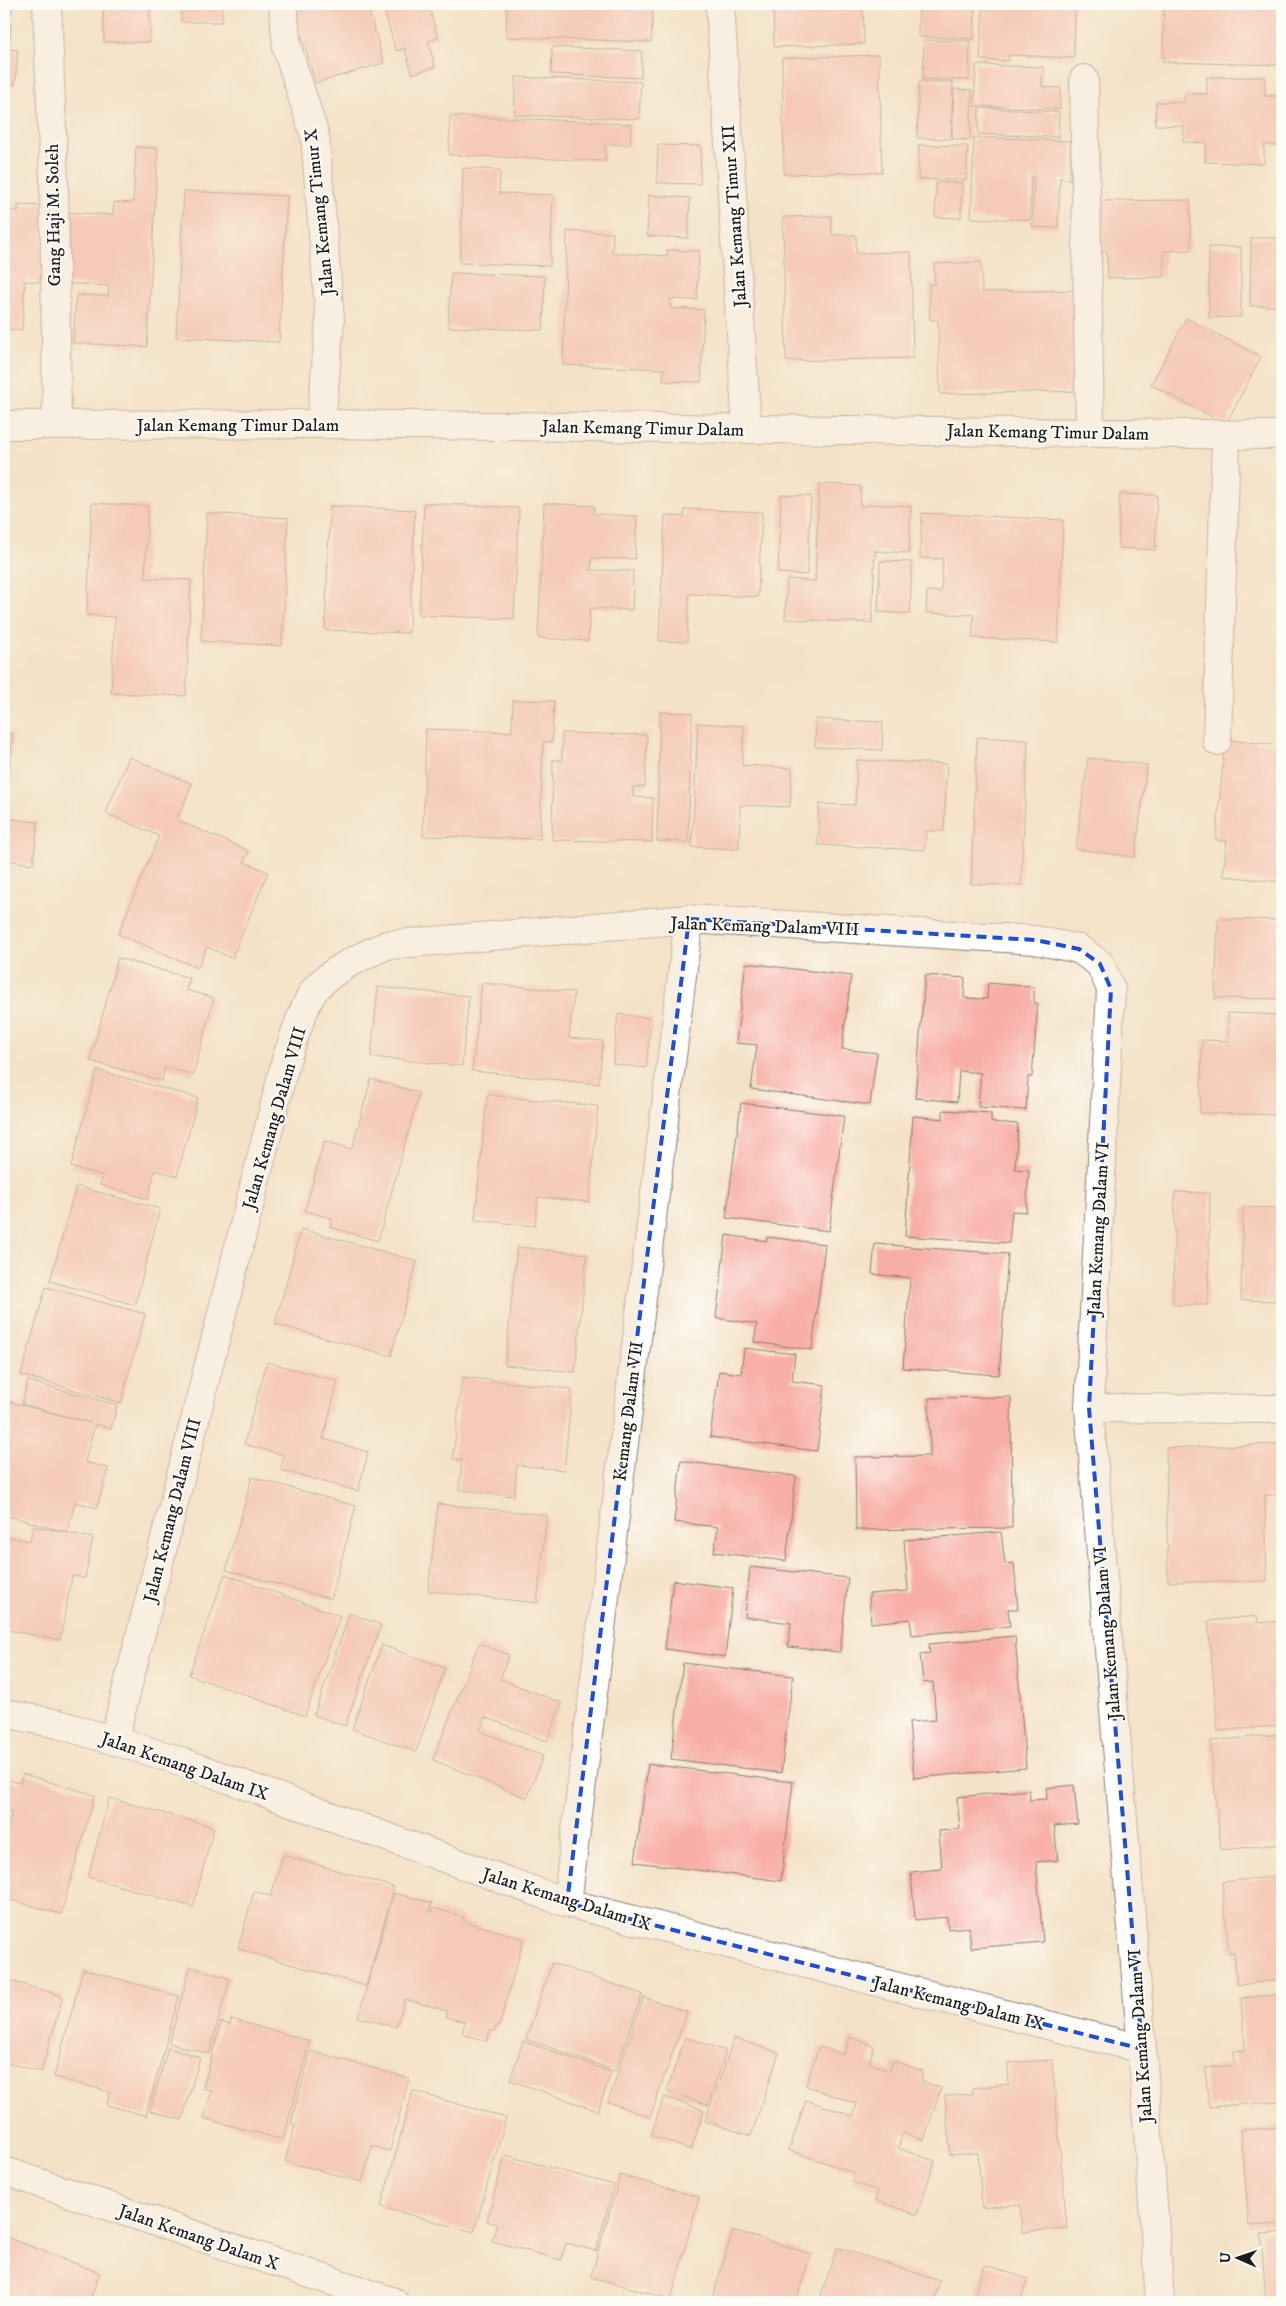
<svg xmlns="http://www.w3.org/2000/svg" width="1286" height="2306" viewBox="0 0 1286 2306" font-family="'IM FELL DW Pica',serif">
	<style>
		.building { fill: #f7aea6 }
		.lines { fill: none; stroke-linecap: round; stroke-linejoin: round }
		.minor-casing { stroke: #887f72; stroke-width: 30 }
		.minor { stroke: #fff; stroke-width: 28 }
		.marked { fill: none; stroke: #1d4ed8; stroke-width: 4; stroke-dasharray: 10 6; stroke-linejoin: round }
		.labels { text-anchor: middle; stroke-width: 4; stroke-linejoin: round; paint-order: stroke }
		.street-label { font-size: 18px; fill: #1c1c1c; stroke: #fdfcf7 }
	</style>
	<rect width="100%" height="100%" fill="#fdfcf7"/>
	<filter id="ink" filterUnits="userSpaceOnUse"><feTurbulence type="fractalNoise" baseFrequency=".02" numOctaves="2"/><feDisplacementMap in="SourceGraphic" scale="10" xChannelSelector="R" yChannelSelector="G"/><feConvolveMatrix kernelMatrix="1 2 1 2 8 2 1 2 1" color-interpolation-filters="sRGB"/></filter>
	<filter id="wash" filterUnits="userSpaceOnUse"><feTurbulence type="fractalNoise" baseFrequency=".0096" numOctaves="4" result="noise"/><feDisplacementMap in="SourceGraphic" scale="20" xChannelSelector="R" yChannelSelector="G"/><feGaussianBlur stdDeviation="1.12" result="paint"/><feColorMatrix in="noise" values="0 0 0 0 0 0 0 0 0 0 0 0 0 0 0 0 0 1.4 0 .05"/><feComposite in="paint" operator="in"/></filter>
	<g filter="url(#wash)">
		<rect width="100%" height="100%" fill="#f4e2c7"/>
		<g id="blocks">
			<path class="building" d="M4 4H12L11 15 4 14Z
				M103 4H222V22H181V6L150 7V42H104Z
				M292 4H367L384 63 316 83Z
				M382 4H428L438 38 428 41 435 67 412 74 405 48 396 51Z
				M507 4H653L651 42 506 37Z
				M773 4H863L864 44 774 47Z
				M919 4H975L974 39 918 37Z
				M983 4H1073L1072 6 1075 7 1074 58 1009 55V61L980 60Z
				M1164 4H1282V65L1163 62Z
				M4 22 11 23 9 49 18 50 15 85 4 84Z
				M924 40 970 41 969 80 923 79Z
				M552 47 642 51 641 78 551 74Z
				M879 55 882 172 784 174 782 58Z
				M976 65 1043 67 1042 87 1061 88 1060 109 974 106Z
				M516 77 641 82 639 119 514 115Z
				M1207 77H1265V96H1282V145H1264V164L1205 162 1206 143 1183 142 1184 126 1155 125 1156 102H1184L1185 94H1207Z
				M919 81 953 82 951 139 917 138Z
				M954 89 972 90 970 140 952 139Z
				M979 108 1059 112 1058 137 978 134Z
				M450 116 606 122V123L631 124 630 145 605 144V161L449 155Z
				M974 137 1071 141 1070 179 1060 178 1058 228 1032 227 1034 178 1031 177 1030 220 971 218Z
				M658 145 701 146 700 184 657 183Z
				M919 145 968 146 966 180 918 179Z
				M136 147 158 148 147 347 73 343 76 295 108 296 109 286 61 283 65 212 113 215 114 202 133 203Z
				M463 168 500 170 499 193 553 195 550 266 460 263Z
				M936 182 962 183 961 218 935 217Z
				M184 191 287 196 279 342 176 337Z
				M649 195 690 198 688 238 647 236Z
				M1190 200 1191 250 1164 251V277L1108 278 1107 252H1097L1096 201Z
				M18 205 44 206 40 282 25 281 22 330 4 329V210L18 211Z
				M831 216 832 235H856V253L911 252 913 358 786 361 783 217Z
				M567 231 613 233 612 253 667 256V250L699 251 697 300 670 299V308L704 310 701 382 663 381 664 369 563 365Z
				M1251 238H1282V306H1250Z
				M1209 247H1241V317L1209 318Z
				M981 262 982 292 1077 290 1079 391 940 394 938 320H930L929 284H935L934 264Z
				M451 273 545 276 543 330 448 327Z
				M1186 318 1261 357 1226 424 1151 385Z
				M819 484 861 486 860 506H869V504L911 506 909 553 875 551 872 623 785 619 787 579 815 581Z
				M1120 494 1157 495 1155 550 1118 548Z
				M781 495 811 496 807 575 778 573Z
				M92 503 148 506 145 578 191 580 186 696 111 693 115 617 87 615Z
				M424 503 519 508 514 619 419 615Z
				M544 503 594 506V514L637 516 635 559 592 558 591 570 633 571 632 610 590 608 588 641 538 638Z
				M330 506 415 510 409 633 325 630Z
				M685 509 762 512 758 597 689 594 687 642 659 641 665 515 684 517Z
				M207 513 288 518 282 646 201 641Z
				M922 513 1063 520 1058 642 972 638 974 615 926 613 927 591 941 592 943 559 920 558Z
				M880 561 912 562 910 614 878 612Z
				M513 700 554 701 552 742H543L540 839 423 836 426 729 512 732Z
				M660 712 692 713 688 842 657 841Z
				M816 719 883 722 882 750 815 747Z
				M698 723 744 726 742 765 792 768 790 807 740 805 739 849 692 847Z
				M4 732 13 734 5 806H4Z
				M562 733 647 735 645 787H633V797L653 798 652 842 552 840 553 760H562Z
				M977 737 1028 740 1021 885 971 884Z
				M1225 740 1282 745V882L1223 876 1227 841 1216 840Z
				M129 757 192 784 177 820 249 851 244 862 268 872 232 958 207 947 198 968 118 934 159 836 106 813Z
				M1088 758 1147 765 1135 857 1076 849Z
				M857 760 947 764 944 831H926L925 850 818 845 819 804 855 805Z
				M4 818 38 822 33 864 4 860Z
				M1218 919 1282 920V999L1215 998Z
				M118 958 190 978 186 990 214 998 193 1075 165 1067 162 1081 90 1061Z
				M746 963 851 976 842 1049 877 1053 870 1105 751 1089 757 1045 736 1043Z
				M925 975 965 978 964 998 987 999 988 983 1034 987V1003H1038L1032 1077H1028L1026 1110 978 1107 981 1073 959 1071 957 1102 915 1098Z
				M482 983 574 992 569 1038 603 1041 599 1084 472 1071Z
				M378 987 469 996 462 1066 371 1057Z
				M1228 1013 1282 1015V1115L1200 1113 1202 1040 1228 1041Z
				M618 1014 651 1018 646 1068 613 1064Z
				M97 1070 198 1098 177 1176 155 1170 148 1199 100 1185 103 1176 71 1167Z
				M371 1079 419 1093 378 1241 330 1227 332 1218 305 1211 324 1141 352 1149Z
				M487 1095 598 1106 589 1202 538 1197 535 1226 475 1220Z
				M741 1103 844 1116 829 1231 726 1218Z
				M943 1110 991 1113V1122L1018 1124 1015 1169 1029 1170 1026 1212 1012 1211 1009 1243 905 1236 913 1116 943 1119Z
				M76 1186 160 1209 135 1305 50 1281Z
				M1175 1192 1210 1193 1208 1305H1173Z
				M1243 1207 1282 1208V1301L1241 1300Z
				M301 1229 417 1261 391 1356 275 1324Z
				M726 1235 767 1241V1237L825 1244 812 1350 754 1342 757 1324 716 1318Z
				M875 1244 1008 1254 999 1375 903 1368 910 1278 872 1274Z
				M517 1247 587 1254 575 1372 505 1365Z
				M46 1287 145 1314 121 1403 21 1375Z
				M744 1348 795 1354 792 1381 825 1385 817 1451 710 1437 719 1371 741 1374Z
				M267 1362 338 1381 323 1439 368 1452 358 1491 281 1470 284 1455 244 1444Z
				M462 1377 572 1389 564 1470 517 1465 514 1496 459 1490 462 1460 453 1459Z
				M28 1381 117 1405 111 1429 95 1424 85 1462 108 1468 97 1508 75 1502 67 1532 4 1515V1424L10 1402 91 1423 22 1404Z
				M1011 1397 1012 1528 856 1530 855 1457 930 1456 929 1398Z
				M1282 1444V1495H1265L1267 1581 1168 1582 1166 1448Z
				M681 1461 796 1476 786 1561 714 1552 718 1527 674 1522Z
				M252 1477 356 1506 331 1599 226 1570Z
				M438 1504 547 1515 537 1603 428 1591Z
				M33 1526 93 1538 85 1578 72 1576 60 1640 4 1629V1536L30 1541Z
				M1001 1532 1005 1564 1014 1563 1018 1609H1008L1010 1626 912 1635 910 1619 871 1623 869 1594 908 1591 904 1540Z
				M750 1567 848 1578 840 1652 788 1647 791 1623 745 1617Z
				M225 1574 340 1616 305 1716 189 1675Z
				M673 1580 733 1588 725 1657 665 1649Z
				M350 1613 381 1625 345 1726 314 1715Z
				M1257 1616 1258 1623 1282 1621V1725L1218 1731 1208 1621Z
				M1015 1636 1026 1768 914 1778 909 1722 936 1720 933 1682 923 1683 920 1654 930 1653 929 1644Z
				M479 1643 509 1655 500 1679 562 1703 547 1741 485 1717 480 1731 543 1756 527 1798 433 1760Z
				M382 1645 445 1668 416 1752 352 1729Z
				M683 1663 793 1676 781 1773 671 1759Z
				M1282 1734V1844L1221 1850 1210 1741Z
				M648 1764 793 1782 781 1881 635 1862Z
				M23 1774 95 1795 61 1914 4 1898V1840L12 1812 4 1810V1779L20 1783Z
				M1074 1785 1078 1824 1054 1826 1058 1860 1036 1862 1043 1942 971 1948 969 1927 948 1929 947 1917 915 1920 911 1872 942 1869 939 1831 960 1829 957 1797 1029 1790 1030 1800 1047 1799 1046 1788Z
				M109 1798 214 1827 193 1907 88 1877Z
				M283 1855 394 1887 366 1986 238 1949 254 1891 271 1896Z
				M1282 1876V1980L1237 1985 1234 1952 1229 1953 1222 1882Z
				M394 1893 432 1903 429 1912H432L433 1908 464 1917 463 1921 524 1939 499 2026H496L495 2031 491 2030 487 2041 462 2034 465 2022 446 2017 447 2011 405 1999 396 2027 358 2017Z
				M552 1963 642 1994 616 2071 526 2039Z
				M190 1967 230 1978 209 2054 169 2043Z
				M83 1969 179 1996 146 2116 107 2105 110 2092 54 2077Z
				M4 1979 63 1996 41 2072 4 2062Z
				M1282 1994V2101L1209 2107 1205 2068 1235 2065 1234 2051 1245 2050 1241 1998Z
				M644 1997 687 2012 650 2117 608 2102Z
				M231 2019 310 2041 283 2140 204 2118 212 2091 203 2088 221 2022 230 2025Z
				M685 2037 726 2051 708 2105 667 2091Z
				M850 2037 874 2046 869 2063 890 2071 893 2061 923 2071 921 2081 941 2088 924 2140 903 2133 898 2148 935 2161 917 2215 875 2200 878 2191 852 2182 855 2173 789 2150 806 2100 853 2116 857 2104 806 2086 819 2046 844 2055Z
				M734 2038 779 2053 751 2136 705 2121Z
				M523 2041 611 2072 598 2111 510 2080Z
				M168 2048 200 2057 182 2120 150 2111Z
				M311 2051 409 2078 390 2151 372 2146 362 2182 285 2161 295 2125 291 2123Z
				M1052 2060 1067 2228 1022 2232 1020 2204 982 2208 978 2153 950 2155 945 2096 973 2094 972 2088 1009 2084 1008 2063Z
				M413 2091 506 2118 474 2232 381 2207Z
				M664 2097 704 2110 691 2150 651 2135Z
				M1282 2127V2224L1249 2226 1241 2130Z
				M505 2155 614 2185 596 2251 566 2243 561 2260 492 2241 497 2224 487 2221Z
				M620 2175 699 2197 671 2299 591 2277Z
				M733 2230 811 2254 796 2302H711Z
				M1282 2232V2302H1266L1261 2234Z
				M4 2236 100 2273 89 2302H4Z
				M837 2247 940 2281 934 2302H819Z
				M985 2265 1028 2279 1020 2302H972Z"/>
		</g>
	</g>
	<g filter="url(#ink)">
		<use href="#blocks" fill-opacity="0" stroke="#887f72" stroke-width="1"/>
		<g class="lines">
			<defs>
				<path id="minor" d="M47 4 54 180 57 425
					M283 4 287 48 315 136 330 320 321 424
					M720 4 747 429
					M1084 79 1090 432
					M4 425 321 424 1282 435
					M1217 741 1226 435
					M1089 1408 1282 1409
					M4 1713 58 1724 171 1758 567 1903 1142 2049
					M114 1740 286 1060C293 1041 302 1009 313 992 328 971 364 955 387 945L689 919 1035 940 1079 949 1100 964 1111 989 1089 1408 1142 2049 1160 2302
					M567 1903 689 919
					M4 2171 394 2302"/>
			</defs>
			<use href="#minor" class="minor-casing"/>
			<use href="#minor" class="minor"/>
		</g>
	</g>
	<path d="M0 0H1286V2306H0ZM689 919 1035 940 1079 949 1100 964 1111 989 1089 1408 1142 2049 567 1903Z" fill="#f4e2c7" fill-opacity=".55" fill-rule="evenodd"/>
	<path class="marked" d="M689 919 1035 940 1079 949 1100 964 1111 989 1089 1408 1142 2049 567 1903Z"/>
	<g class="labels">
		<g class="street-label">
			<text transform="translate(319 212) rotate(-96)" y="6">Jalan Kemang Timur X</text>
			<text transform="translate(53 215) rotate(-91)" y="6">Gang Haji M. Soleh</text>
			<text transform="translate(734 216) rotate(-94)" y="6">Jalan Kemang Timur XII</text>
			<text x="238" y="431">Jalan Kemang Timur Dalam</text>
			<text transform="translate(643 428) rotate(1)" y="6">Jalan Kemang Timur Dalam</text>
			<text transform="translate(1048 432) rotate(1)" y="6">Jalan Kemang Timur Dalam</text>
			<text transform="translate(765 926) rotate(2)" y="6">Jalan Kemang Dalam VIII</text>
			<text transform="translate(274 1118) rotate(-74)" y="6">Jalan Kemang Dalam VIII</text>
			<text transform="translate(1098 1229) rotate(-87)" y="6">Jalan Kemang Dalam VI</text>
			<text transform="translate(628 1411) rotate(-83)" y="6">Kemang Dalam VII</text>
			<text transform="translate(172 1510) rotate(-76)" y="6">Jalan Kemang Dalam VIII</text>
			<text transform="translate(1107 1633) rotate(-95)" y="6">Jalan Kemang Dalam VI</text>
			<text transform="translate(185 1766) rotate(19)" y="6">Jalan Kemang Dalam IX</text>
			<text transform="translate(567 1899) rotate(17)" y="6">Jalan Kemang Dalam IX</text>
			<text transform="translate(959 2003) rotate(14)" y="6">Jalan Kemang Dalam IX</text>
			<text transform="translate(1140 2036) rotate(-94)" y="6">Jalan Kemang Dalam VI</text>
			<text transform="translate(199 2237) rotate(19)" y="6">Jalan Kemang Dalam X</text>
		</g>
	</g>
	<rect width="1286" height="2306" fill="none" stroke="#fdfcf7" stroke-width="20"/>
	<g transform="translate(1238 2258) rotate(272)" stroke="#fdfcf7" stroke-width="4" paint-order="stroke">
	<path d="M0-4L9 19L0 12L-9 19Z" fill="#1c1c1c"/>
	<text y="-8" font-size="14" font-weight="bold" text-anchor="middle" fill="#1c1c1c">U</text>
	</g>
</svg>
